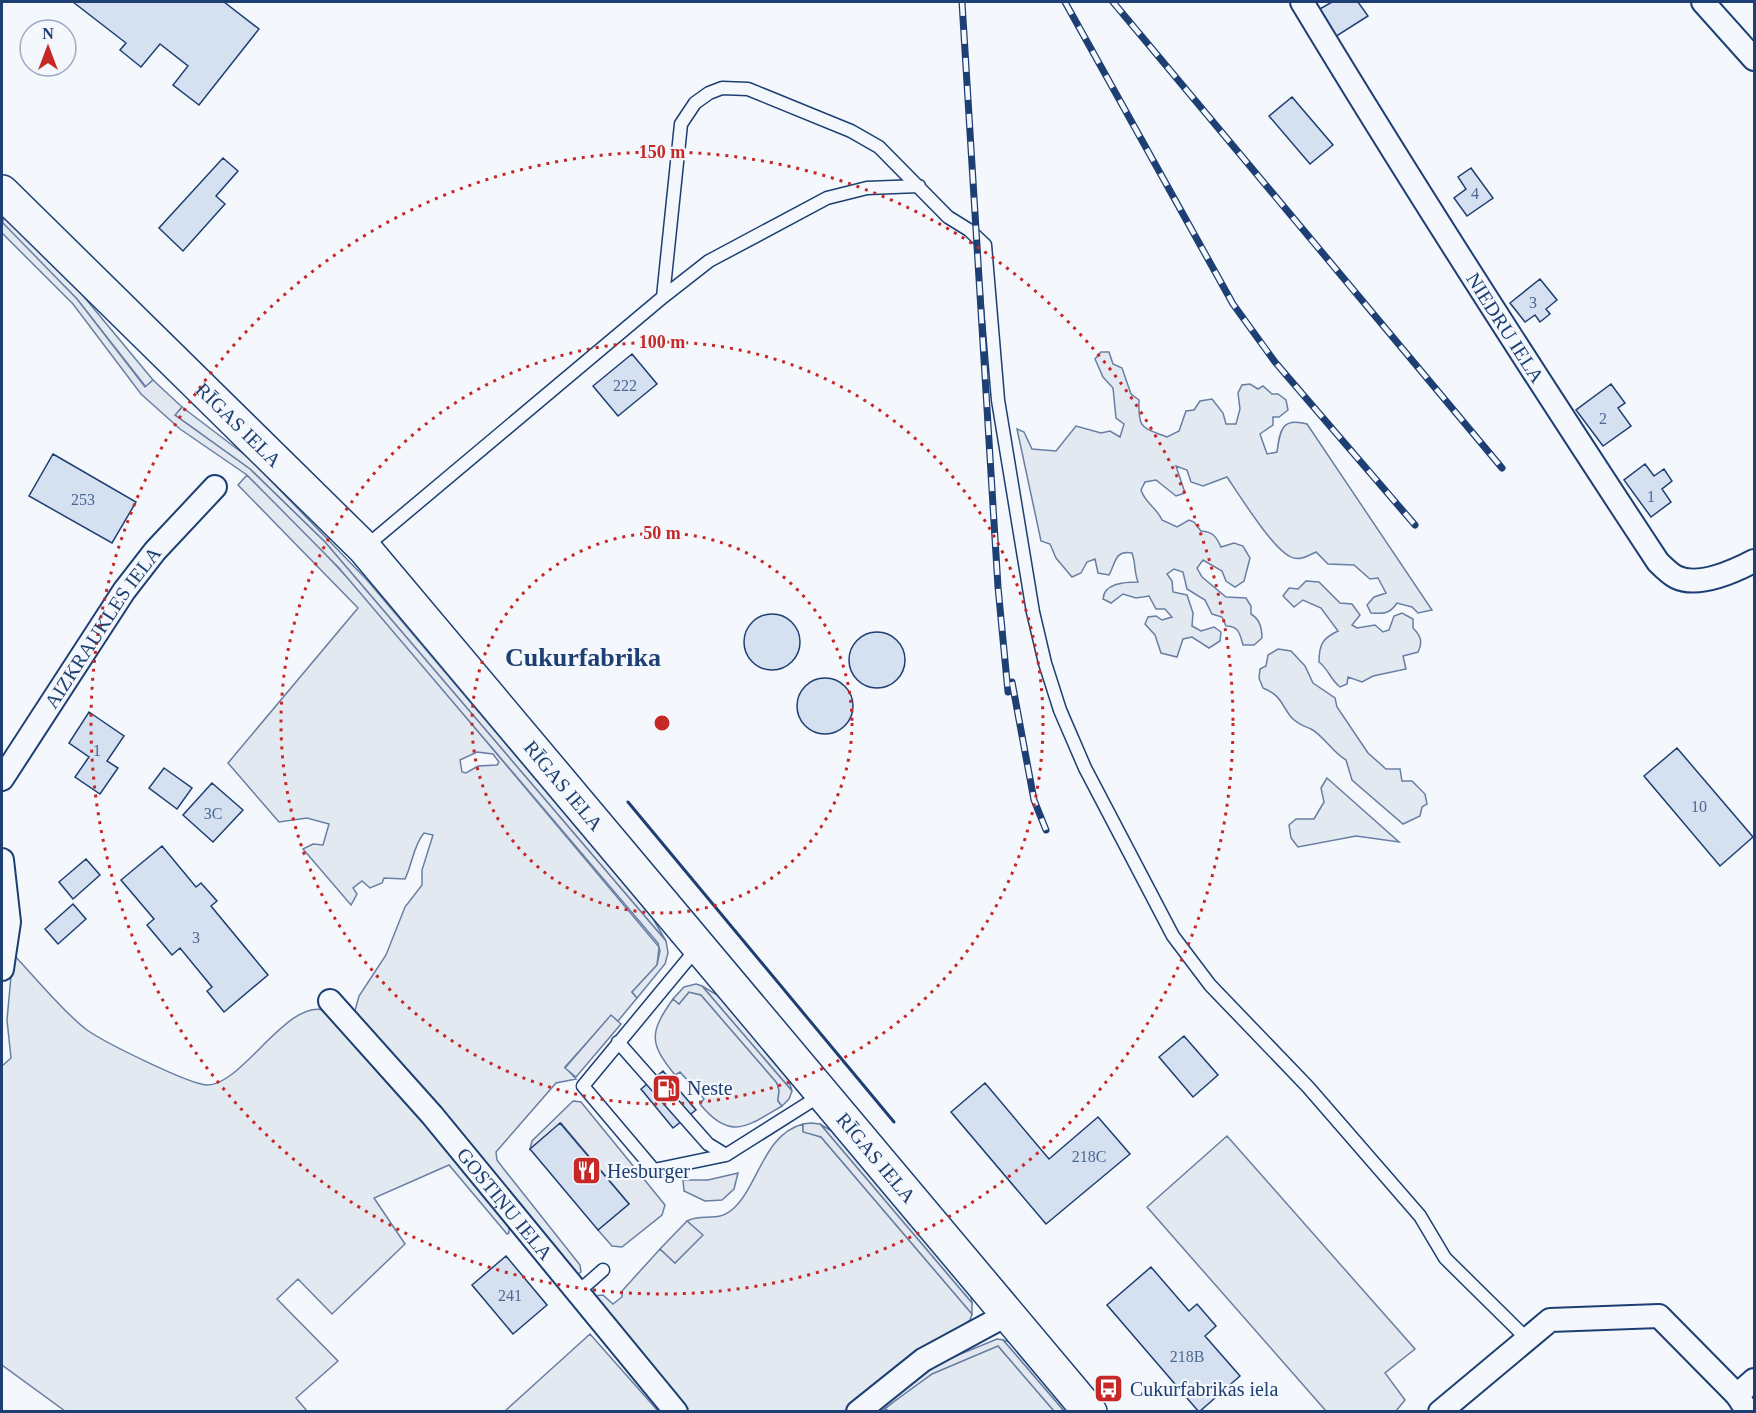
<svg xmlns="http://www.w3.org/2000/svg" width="1756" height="1413" viewBox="0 0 1756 1413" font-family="'Times New Roman',serif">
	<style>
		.green { fill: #e3e9f0; stroke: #687fa3; stroke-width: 1.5; fill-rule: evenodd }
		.parking { fill: #e3e8f0; stroke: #687fa3; stroke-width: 1.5 }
		.building { fill: #d5e0f0; stroke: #1d3f73; stroke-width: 1.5 }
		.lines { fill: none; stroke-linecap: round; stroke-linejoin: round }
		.service-casing { stroke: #1d3f73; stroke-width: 15 }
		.minor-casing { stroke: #1d3f73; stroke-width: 26 }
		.trunk-casing { stroke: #1d3f73; stroke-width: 36 }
		.service { stroke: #f4f7fb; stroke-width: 12 }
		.minor { stroke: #f4f7fb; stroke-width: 22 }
		.trunk { stroke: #f4f7fb; stroke-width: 33 }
		.rail-casing { stroke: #1d3f73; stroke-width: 7 }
		.rail { stroke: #f4f7fb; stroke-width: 4.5; stroke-dasharray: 14; stroke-linecap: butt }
		.wall { stroke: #1d3f73; stroke-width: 3 }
		.ring { fill: none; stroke: #c62828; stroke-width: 3; stroke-dasharray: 3 6 }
		.labels { text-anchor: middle; stroke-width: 4.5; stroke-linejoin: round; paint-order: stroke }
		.number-label { font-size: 16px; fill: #4b6792 }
		.street-label { font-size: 20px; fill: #1d3f73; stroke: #f4f7fb }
		.poi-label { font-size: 20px; fill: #1d3f73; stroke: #f4f7fb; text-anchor: start }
		.district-label { font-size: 26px; font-weight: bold; fill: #1d3f73; stroke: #f4f7fb }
		.centre { fill: #c62828; stroke: #f4f7fb; stroke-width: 3 }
		.ring-label { font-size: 18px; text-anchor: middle; font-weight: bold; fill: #c62828; stroke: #f4f7fb; stroke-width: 4.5; stroke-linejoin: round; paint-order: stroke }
	</style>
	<rect width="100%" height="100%" fill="#f4f7fb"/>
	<path class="green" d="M4 217 80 292 153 380 146 387 77 299 2 224Z
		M1101 352H1109L1113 364 1122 368 1131 394 1139 400C1138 430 1142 427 1167 437L1179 431 1186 411 1194 410 1200 401 1212 399 1223 413 1226 424H1236L1240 409 1238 393 1242 385 1250 384 1258 389 1263 386 1272 394H1278L1286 400 1288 410 1279 417H1273V425L1260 434 1267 454 1277 452C1280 431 1281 417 1307 424L1432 610 1418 613 1412 607 1397 603C1390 614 1383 614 1371 613L1367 605 1374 597 1386 593 1378 578 1370 579 1354 565 1328 564 1316 552C1308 556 1298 562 1289 556 1271 546 1240 496 1227 477L1203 486 1191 482 1187 470 1176 466 1185 493 1176 496 1156 480 1145 482 1141 490C1145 503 1157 508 1162 520L1177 527 1189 520 1194 522 1201 531C1213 532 1216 536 1221 547L1234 543 1243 546 1250 558 1244 581 1235 587 1226 581 1222 571 1203 560 1197 568 1202 577 1226 597 1246 598 1251 606V614C1260 619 1262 628 1262 638L1254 645H1243C1240 634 1239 626 1226 626L1222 617 1212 614 1205 600 1187 589 1183 572 1174 569 1167 574 1172 581 1173 592 1187 595 1193 613 1192 626 1201 631 1214 627 1221 632 1220 641 1209 648 1192 637 1183 639 1177 657 1161 653 1155 635 1145 624 1148 617 1156 616 1162 620 1172 617 1165 609H1156L1149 596 1136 598 1123 594 1111 603 1103 599C1104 583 1125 582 1138 582 1134 572 1136 564 1132 553 1114 550 1116 563 1109 575L1098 573 1095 559 1087 562 1081 573 1072 577 1056 558 1050 544 1041 541 1017 429 1024 432 1032 449 1056 451 1076 426 1101 433 1110 431 1120 437 1124 424 1116 418 1113 388 1103 377 1095 359Z
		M182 407 249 458 367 580 652 917 666 941 325 542 250 469 175 415Z
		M247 475 298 524 366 598 659 947 657 965 632 992 637 998 618 1021 611 1016 565 1067 576 1079 556 1083 496 1152 497 1160 503 1168 580 1265 581 1272 575 1276 354 1014 359 996 386 955 405 907 422 885V870L433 835 424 833C414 844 412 865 405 879L384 878 382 883 370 888 362 881 353 888 357 894 351 905 303 849 313 844 323 845 329 824 307 818 279 822 228 763 358 608 238 485ZM477 752 493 754 499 762 497 765 478 766 466 773 462 772 460 760Z
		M1306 581 1319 582 1340 603 1352 604 1360 615 1352 625 1357 628 1375 625 1383 632 1389 630 1394 616 1402 613 1413 619V628C1421 636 1423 642 1418 652L1403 656 1406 669 1373 676 1362 682 1348 677 1347 684 1340 687C1330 679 1329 670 1319 662 1319 644 1323 638 1338 631L1321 608 1303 600 1294 607 1283 596 1289 588 1298 589Z
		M1278 649 1291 651 1305 666 1313 683 1335 698 1337 707 1368 753 1386 769H1400L1402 781H1412L1425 794 1427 804 1422 807 1420 816 1403 824 1352 780 1346 760C1332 752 1324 736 1311 729 1304 726 1297 724 1291 717 1280 703 1282 696 1263 688L1259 678 1260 669 1266 666 1268 655Z
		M1327 778 1399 842 1356 836 1298 847 1291 838 1289 825 1296 819H1314L1324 802 1321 788Z
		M13 954C34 976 64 1013 87 1030 104 1042 188 1084 207 1085 242 1086 289 995 327 1011 332 1013 337 1018 341 1022L509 1223V1233L507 1234 449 1165 374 1198 405 1244 332 1314 298 1279 277 1299 338 1361 296 1398 307 1411H65L2 1365V1066L11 1058 7 1020Z
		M702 986 719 996 788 1078 792 1091Z
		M689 992 701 995 777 1083 779 1090 778 1101 782 1106C746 1127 730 1141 700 1104L704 1099 692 1082 690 1083 680 1072 675 1075C649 1043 649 1033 673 999L679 1004Z
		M803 1124V1131L821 1137 972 1314 970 1320 844 1411 685 1412 593 1296 603 1295 613 1304 622 1297V1291L660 1249 675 1263 702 1235 687 1221C703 1212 717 1224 734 1208 758 1186 764 1134 803 1124Z
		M820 1124 835 1133 971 1296 972 1303Z
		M1227 1136 1415 1349 1385 1373 1405 1400 1396 1411H1326L1147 1207Z
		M590 1334 658 1411H505Z
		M1003 1340 1010 1342 1071 1411H1064Z
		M998 1346 1054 1411 891 1412 885 1409C914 1383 959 1352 998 1346Z"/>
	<path class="parking" d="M2 222 77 299 145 387 153 380 182 407 175 415 250 469 325 542 666 941 668 953 665 964 637 998 632 992 657 965 660 951 658 943 339 568 247 475 180 429 141 394 73 304 2 233Z
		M696 984 702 986 792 1091 789 1099 782 1106 778 1101 779 1090 777 1083 701 995 689 992 679 1004 673 999 684 987Z
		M611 1015 621 1024 576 1077 565 1068Z
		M573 1101 581 1102 665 1205 662 1215 622 1247 612 1246 598 1230 629 1204 561 1123 530 1149 532 1141Z
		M811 1123 820 1124 972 1303V1314L821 1137 803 1132V1124Z
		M738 1173 734 1189 722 1200 705 1201 684 1191 683 1180H708Z
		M687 1221 703 1235 675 1263 660 1249Z
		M997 1339 1003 1340 1064 1411H1054L998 1346 932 1374 881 1411 871 1412 929 1367Z"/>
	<path class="building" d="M73 2H224L259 29 199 105 173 85 188 66 160 44 141 67 120 50 126 43Z
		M1332 2H1358L1368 16 1335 37 1318 10Z
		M1292 97 1333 145 1310 164 1269 116Z
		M223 158 238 171 216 196 225 204 183 251 159 228Z
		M1471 168 1493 198 1467 216 1454 198 1466 189 1458 177Z
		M1540 279 1557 300 1546 309 1550 314 1540 322 1535 315 1525 322 1510 303Z
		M632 354 657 384 618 416 593 386Z
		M1611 384 1625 403 1618 408 1631 426 1603 446 1576 410Z
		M53 454 136 502 112 543 29 496Z
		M1645 464 1654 476 1664 469 1672 481 1662 489 1671 502 1651 517 1624 480Z
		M744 642a28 28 0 1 1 56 0a28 28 0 1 1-56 0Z
		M849 660a28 28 0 1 1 56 0a28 28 0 1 1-56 0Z
		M797 706a28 28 0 1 1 56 0a28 28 0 1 1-56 0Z
		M89 712 124 736 107 761 118 768 100 794 75 777 89 757 69 743Z
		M1677 748 1753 837 1720 866 1644 776Z
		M164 768 192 788 177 809 149 788Z
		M212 783 243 810 213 842 183 815Z
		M162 846 196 887 201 883 217 901 211 906 268 975 224 1012 207 991 212 987 180 948 172 955 147 925 154 919 121 880Z
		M86 859 100 875 73 899 59 882Z
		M73 904 86 919 58 944 45 929Z
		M1184 1036 1218 1075 1193 1097 1159 1057Z
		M663 1071 696 1110 673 1128 641 1089Z
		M985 1083 1049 1159 1098 1117 1130 1154 1046 1224 951 1112Z
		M560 1123 629 1204 598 1230 530 1149Z
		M506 1256 547 1305 513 1334 472 1285Z
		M1151 1267 1189 1311 1197 1304 1216 1326 1205 1336 1240 1376 1199 1412 1107 1305Z"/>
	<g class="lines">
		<defs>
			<path id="service" d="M663 297 709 261 827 198 867 188 919 186
				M364 548 663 297 681 124 695 103 709 93 722 88 748 89 851 131 879 147 948 217 969 230 985 245 998 400 1033 612 1045 663 1060 710 1085 768 1173 936 1210 985 1308 1087 1420 1216 1445 1258 1527 1339
				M698 947 583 1086 654 1170 726 1155 821 1095
				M618 1042 708 1144 726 1155
				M578 1292 603 1270"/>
			<g id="minor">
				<path id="s1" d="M1302 2C1416 191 1536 377 1658 562 1663 567 1670 574 1676 577 1698 588 1735 571 1754 561"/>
				<path d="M1703 2 1754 59"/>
				<path id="s2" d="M2 779 124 591 155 551 215 487"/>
				<path d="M2 860 9 922 2 969"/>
				<path id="s3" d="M330 1001 432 1115 676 1412"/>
				<path d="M858 1412 923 1360 1008 1314"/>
				<path d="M1440 1412 1550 1320 1659 1316 1737 1395"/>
				<path d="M1748 1412 1737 1395 1754 1380"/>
			</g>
			<g id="trunk">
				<path id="s4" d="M2 192 364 548 1090 1412"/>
			</g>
		</defs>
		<use href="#service" class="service-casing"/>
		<use href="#minor" class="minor-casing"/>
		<use href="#trunk" class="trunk-casing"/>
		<use href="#service" class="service"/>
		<use href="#minor" class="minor"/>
		<use href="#trunk" class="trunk"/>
		<defs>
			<path id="rail" d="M962 2 998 587 1008 692
				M1065 2 1233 304 1275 362 1415 525
				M1113 2 1502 468
				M1012 682 1034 800 1046 830"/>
		</defs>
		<use href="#rail" class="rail-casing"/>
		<use href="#rail" class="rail"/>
		<path class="wall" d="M628 802 894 1122"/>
	</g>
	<g class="ring">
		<circle cx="662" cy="723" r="190"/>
		<circle cx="662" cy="723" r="381"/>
		<circle cx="662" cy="723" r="571"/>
	</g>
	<defs>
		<symbol id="fuel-square" viewBox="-11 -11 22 22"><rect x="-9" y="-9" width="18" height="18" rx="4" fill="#c62828" stroke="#f4f7fb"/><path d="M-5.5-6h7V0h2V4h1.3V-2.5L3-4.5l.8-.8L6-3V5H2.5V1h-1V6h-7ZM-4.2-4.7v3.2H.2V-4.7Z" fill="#fff"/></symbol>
		<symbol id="restaurant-square" viewBox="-11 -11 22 22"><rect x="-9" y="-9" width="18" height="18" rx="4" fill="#c62828" stroke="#f4f7fb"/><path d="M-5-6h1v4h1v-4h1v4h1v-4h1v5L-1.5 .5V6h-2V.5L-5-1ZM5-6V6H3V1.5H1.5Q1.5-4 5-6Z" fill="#fff"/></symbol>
		<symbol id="bus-square" viewBox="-11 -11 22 22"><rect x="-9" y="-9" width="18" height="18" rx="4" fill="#c62828" stroke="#f4f7fb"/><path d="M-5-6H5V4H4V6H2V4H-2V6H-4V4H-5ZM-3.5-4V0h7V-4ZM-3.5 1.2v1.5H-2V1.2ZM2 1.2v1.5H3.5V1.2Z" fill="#fff"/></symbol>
	</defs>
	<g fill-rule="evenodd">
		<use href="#fuel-square" x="650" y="1072" width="33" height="33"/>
		<use href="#restaurant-square" x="570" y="1154" width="33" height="33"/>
		<use href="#bus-square" x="1092" y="1372" width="33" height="33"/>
	</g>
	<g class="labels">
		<g class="number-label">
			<text x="1475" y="199">4</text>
			<text x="1533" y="308">3</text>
			<text x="625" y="391">222</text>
			<text x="1603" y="424">2</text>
			<text x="1651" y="502">1</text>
			<text x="83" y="505">253</text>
			<text x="97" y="756">1</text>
			<text x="1699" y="812">10</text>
			<text x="213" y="819">3C</text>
			<text x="196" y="943">3</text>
			<text x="1089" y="1162">218C</text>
			<text x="510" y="1301">241</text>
			<text x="1187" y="1362">218B</text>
		</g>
		<g class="street-label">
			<text dy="7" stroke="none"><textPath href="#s1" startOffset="384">NIEDRU IELA</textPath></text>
			<text dy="7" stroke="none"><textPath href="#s4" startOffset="332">RĪGAS IELA</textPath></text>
			<text dy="7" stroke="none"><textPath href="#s2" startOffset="182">AIZKRAUKLES IELA</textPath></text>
			<text dy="7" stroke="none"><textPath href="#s4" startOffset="818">RĪGAS IELA</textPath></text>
			<text dy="7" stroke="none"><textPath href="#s4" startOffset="1304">RĪGAS IELA</textPath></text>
			<text dy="7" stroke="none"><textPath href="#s3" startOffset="268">GOSTIŅU IELA</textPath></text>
		</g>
		<g class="poi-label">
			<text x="687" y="1095">Neste</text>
			<text x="607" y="1178">Hesburger</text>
			<text x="1130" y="1396">Cukurfabrikas iela</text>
		</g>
		<g class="district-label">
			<text x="583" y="666">Cukurfabrika</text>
		</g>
	</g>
	<circle cx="662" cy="723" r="9" class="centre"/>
	<g class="ring-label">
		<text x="662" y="158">150 m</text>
		<text x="662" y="348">100 m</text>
		<text x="662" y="539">50 m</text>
	</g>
	<rect width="1756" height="1413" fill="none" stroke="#1d3f73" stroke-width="6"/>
	<g transform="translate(48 48)"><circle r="28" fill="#f4f7fb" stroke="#9eadc5" stroke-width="1.5"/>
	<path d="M0-4.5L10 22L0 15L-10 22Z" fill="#c62828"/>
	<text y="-9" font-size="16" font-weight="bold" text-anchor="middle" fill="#1d3f73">N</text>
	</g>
</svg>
